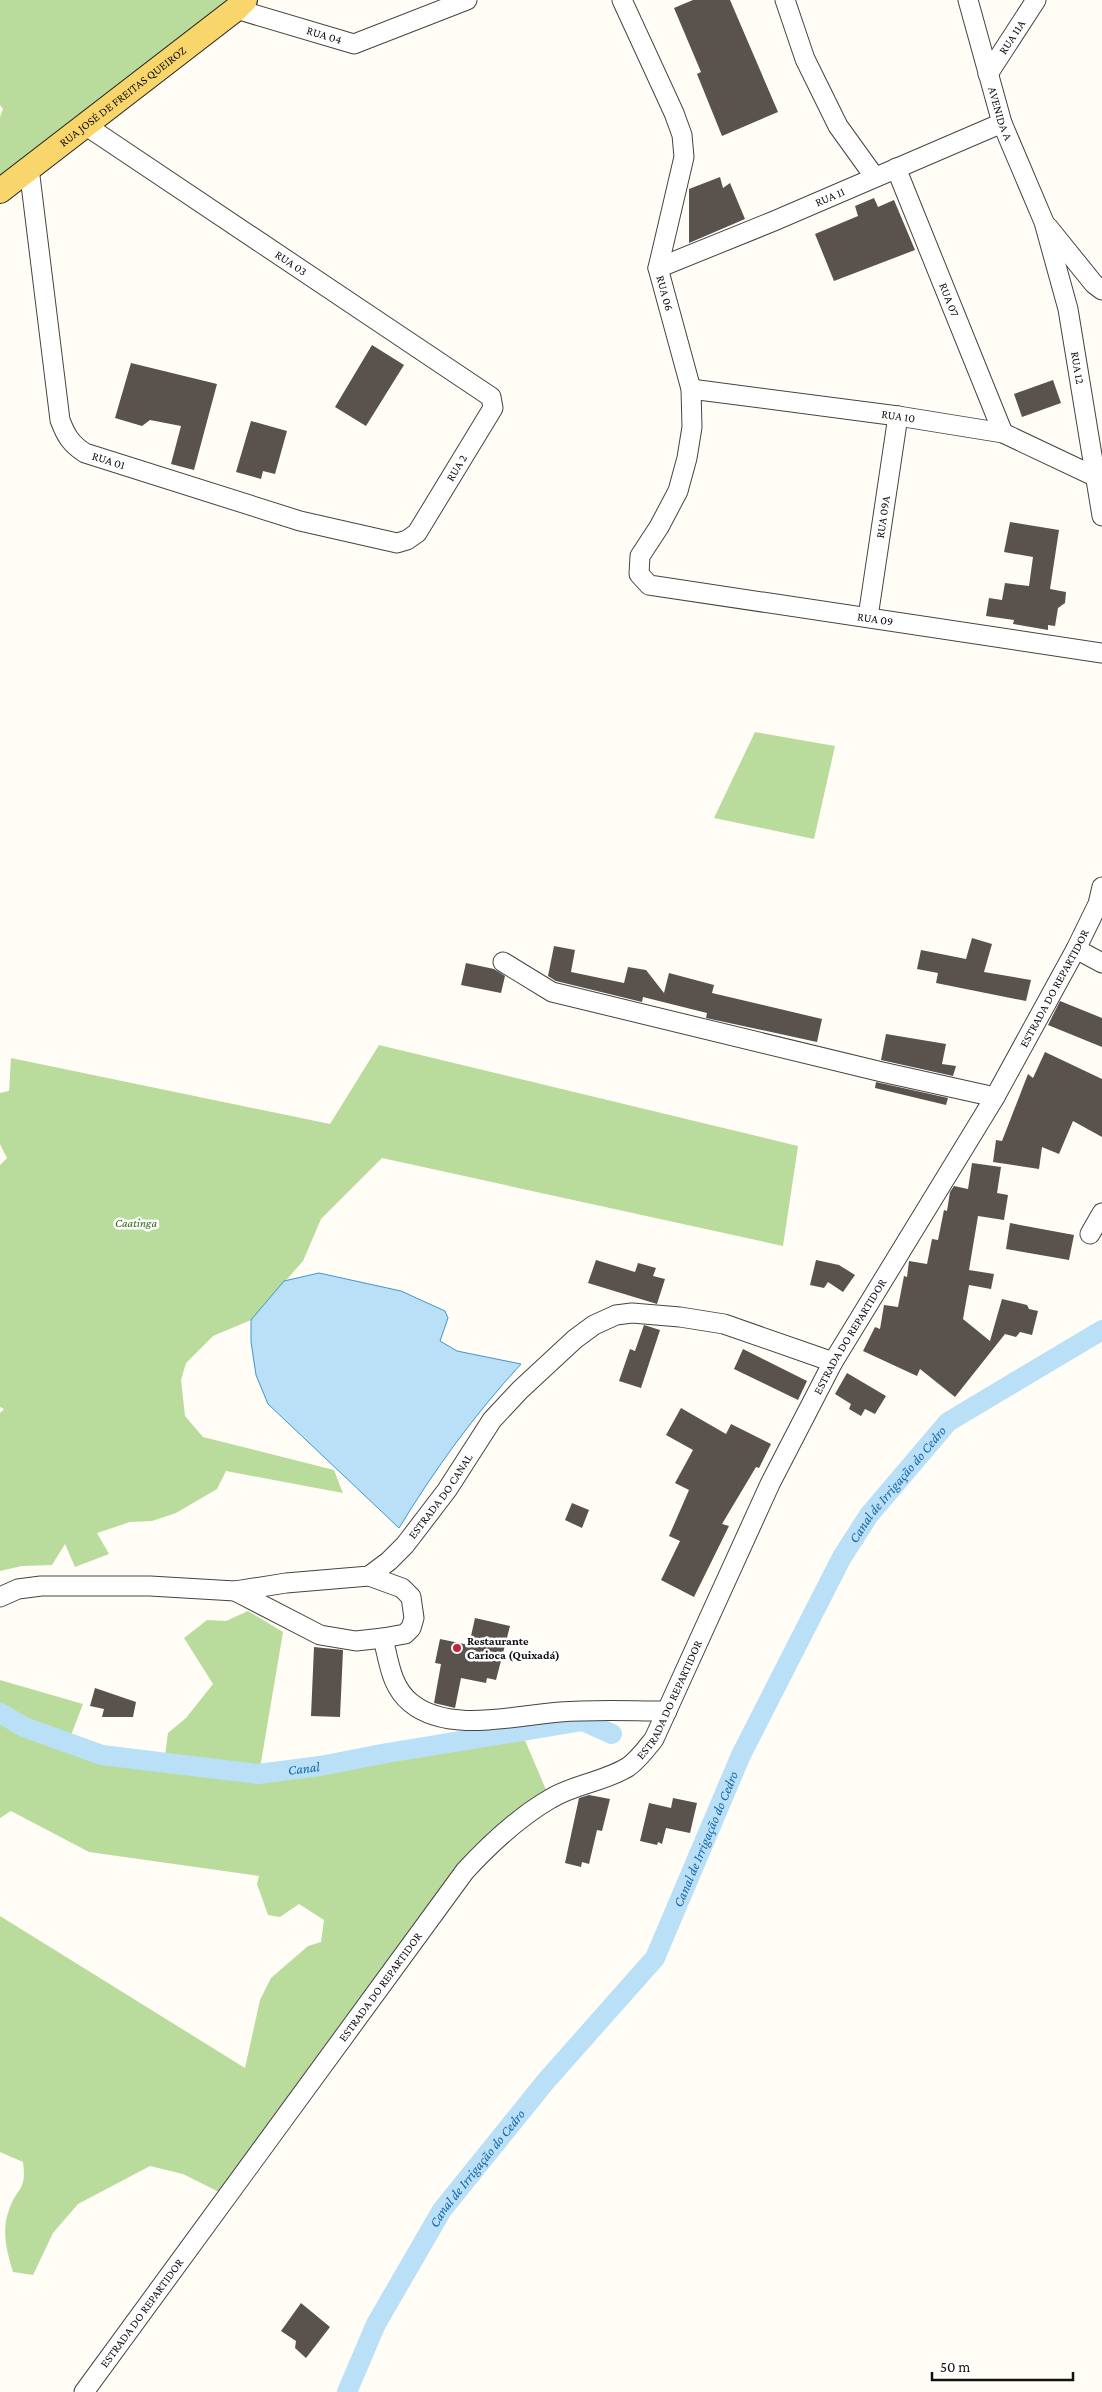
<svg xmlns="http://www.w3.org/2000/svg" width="1102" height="2392" viewBox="0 0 1102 2392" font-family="'Crimson Pro',serif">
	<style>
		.forest { fill: #b9dc9c }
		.water { fill: #b9e0f7; stroke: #3f96cf }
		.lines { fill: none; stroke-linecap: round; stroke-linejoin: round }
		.canal { stroke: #b9e0f7; stroke-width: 20 }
		.building { fill: #5a524d }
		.minor-casing { stroke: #444; stroke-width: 21 }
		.major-casing { stroke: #222; stroke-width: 26 }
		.minor { stroke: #fff; stroke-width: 19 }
		.major { stroke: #f9d66b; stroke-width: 24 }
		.poi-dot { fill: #c4262e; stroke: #fff; stroke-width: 2 }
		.labels { text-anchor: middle; stroke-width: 5; stroke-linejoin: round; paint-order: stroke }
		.street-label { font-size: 12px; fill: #111; stroke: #fff }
		.park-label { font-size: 12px; font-style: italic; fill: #2f6b1f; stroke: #fff }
		.poi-label { font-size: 12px; font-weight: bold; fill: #111; stroke: #fff; text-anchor: start }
		.water-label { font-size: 14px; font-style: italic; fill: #1768a6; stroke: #fff }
	</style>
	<rect width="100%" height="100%" fill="#fffdf5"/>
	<path class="forest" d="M0 0H228L0 176V117L3 109 0 105Z
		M755 732 835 746 814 839 714 818Z
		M379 1045 798 1146 783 1246 382 1158 321 1219 303 1261 251 1320 213 1336 186 1363 181 1380 185 1416 203 1437 334 1470 343 1493 226 1471 217 1489 176 1513 152 1521 130 1522 97 1533 109 1554 75 1567 65 1544 52 1565 22 1566 0 1571V1413L4 1409 0 1407V1165L7 1158 0 1144V1093L9 1091 11 1058 330 1124Z
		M248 1611 283 1632 259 1774 320 1766 521 1731 550 1799 465 1871 227 2196 183 2174 150 2166 78 2204 53 2233 33 2275 13 2272C7 2252 1 2231 9 2210 17 2186 27 2192 23 2162L0 2152V1916L245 2068 260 2000 271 1978 308 1946 321 1942 324 1920 299 1904 280 1917 268 1915 257 1884 259 1876 89 1852 11 1811 0 1818V1680L83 1704 68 1743 102 1755 164 1763 168 1733 186 1718 213 1684 184 1638 207 1620 226 1621Z"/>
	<path class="water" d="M319 1273 401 1291 445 1311 448 1318 440 1341 457 1351 521 1364C474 1415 435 1469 399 1528L268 1404 256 1375 251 1342V1320L284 1281Z"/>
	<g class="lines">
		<g class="canal">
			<path id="s1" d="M0 1713 24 1727 102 1755 258 1774 320 1766 387 1753 583 1721 612 1734"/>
			<path id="s2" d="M347 2392 376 2324 442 2210 546 2081 655 1958 741 1755 842 1557 869 1515 948 1422 1102 1330"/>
		</g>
	</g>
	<path class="building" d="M693 0H730L778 112 722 136 697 74 701 72 674 8Z
		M720 177 723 188 730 183 745 219 689 243V189Z
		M874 198 878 207 894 200 915 250 834 281 815 234 858 216 855 206Z
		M372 345 404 365 366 426 335 407Z
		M131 363 217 384 194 470 171 464 181 426 150 420 142 426 115 418Z
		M1053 380 1061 403 1022 417 1014 394Z
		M251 421 287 431 275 474 263 471 261 479 236 472Z
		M1010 522 1059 530 1050 589 1066 592 1065 603 1058 608 1055 626 1048 625V630L1013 624 1014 620 986 616 989 598 1002 600 1005 583 1029 586 1033 557 1004 552Z
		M972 938 992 944 984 972 1031 980 1026 1001 936 983 938 973 917 969 921 950 966 959Z
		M554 946 575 950 571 972 624 983 628 967 646 970 664 993 669 973 714 985 712 993 822 1019 817 1042 706 1018 707 1013 643 997 642 1002 556 981 548 976Z
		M466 963 494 969 505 976 501 993 461 985Z
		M1060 1001 1102 1018V1047L1048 1025Z
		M886 1034 946 1044 942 1064 956 1066 953 1076 881 1060Z
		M1045 1052 1102 1079V1137L1073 1121 1059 1154 1042 1147 1039 1169 993 1162 996 1140 1002 1141 1028 1074 1033 1078Z
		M876 1082 948 1098 946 1105 875 1088Z
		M972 1163 1001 1167 997 1193 1008 1195 1004 1220 978 1216 969 1270 994 1274 991 1289 969 1285 963 1319 990 1341 1002 1299 1027 1305 1029 1309 1038 1311 1032 1335 1020 1332 1016 1337 1005 1334 955 1397 920 1369 917 1376 863 1351 875 1327 880 1329 884 1305 898 1307 904 1276 907 1277 909 1261 927 1264 932 1239 938 1240 944 1210 947 1211 950 1192 954 1186 968 1189Z
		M1010 1223 1074 1235 1069 1260 1006 1249Z
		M596 1260 635 1272 638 1263 656 1268 653 1276 665 1279 657 1304 588 1283Z
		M816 1260 839 1265 855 1275 843 1292 828 1282 824 1288 810 1285Z
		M644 1325 660 1330 641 1388 619 1381 630 1349 635 1351Z
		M743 1349 807 1381 798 1400 734 1369Z
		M847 1373 886 1396 875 1414 865 1409 861 1416 849 1409 851 1404 835 1394Z
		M681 1408 726 1434 731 1424 771 1444 759 1468 756 1467 722 1524 729 1526 694 1597 661 1580 680 1541 669 1536 689 1490 675 1483 693 1450 666 1435Z
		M572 1503 589 1510 582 1528 565 1520Z
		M475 1618 510 1626 496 1680 487 1678 486 1683 461 1678 455 1708 434 1703 441 1664 435 1663 440 1639 469 1645Z
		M314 1647 343 1650 340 1717 311 1716Z
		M95 1688 136 1702 133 1717H102L104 1709 90 1706Z
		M589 1795 610 1799 602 1831 597 1830 589 1864 582 1862 581 1867 565 1863 579 1798Z
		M673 1798 697 1803 690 1833 666 1828 662 1844 658 1842 657 1845 640 1841 649 1803 671 1808Z
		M301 2303 330 2327 306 2358 295 2348 296 2341 281 2331Z"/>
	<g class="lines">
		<defs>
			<g id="minor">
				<path id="s3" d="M622 0 674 113 682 135 684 157 658 268 691 389 692 427 687 458 678 491 659 527 640 556 639 574 649 585 1102 653"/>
				<path d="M785 0 805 59 838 126 874 176"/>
				<path id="s4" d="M968 0 1002 123 1044 222 1068 309 1102 516"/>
				<path id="s5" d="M236 9 354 44 467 0"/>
				<path id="s6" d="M988 74 1036 0"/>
				<path id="s7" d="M29 168 60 420C66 436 71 444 85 453L300 521 397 543 407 540 417 533 493 408 491 397 85 125"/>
				<path id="s8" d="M896 168 1003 433"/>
				<path d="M1048 227 1094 284 1102 290"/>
				<path id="s9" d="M658 268 774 221 1002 123"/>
				<path id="s10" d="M691 389 898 416 1003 433 1096 477"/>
				<path id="s11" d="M868 617 898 416"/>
				<path d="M1076 949 1102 963"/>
				<path d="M503 962 552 992 882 1072 995 1097"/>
				<path d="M1090 1234 1102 1213"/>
				<path d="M235 1591 320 1635 356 1641 383 1638 405 1634 411 1628 414 1618 411 1597 402 1588 369 1576"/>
				<path id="s12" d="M0 1597 18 1589 41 1586H150L235 1591 286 1583 369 1576 389 1561 405 1545 447 1490 492 1420 520 1390 575 1339 594 1325 616 1315 632 1313 680 1317 724 1324 833 1362"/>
				<path d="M383 1638C389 1662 391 1687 411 1703 449 1734 517 1715 560 1712 595 1709 631 1711 667 1711"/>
				<path id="s13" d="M84 2392 465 1871C490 1844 519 1817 550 1799 574 1784 604 1782 628 1767 638 1760 646 1749 654 1739L770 1484 833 1362 995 1097 1076 949 1098 904 1102 887"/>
			</g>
			<g id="major">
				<path id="s14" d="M0 191 236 9 245 0"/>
			</g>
		</defs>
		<use href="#minor" class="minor-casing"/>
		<use href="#major" class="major-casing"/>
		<use href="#minor" class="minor"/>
		<use href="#major" class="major"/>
	</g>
	<circle class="poi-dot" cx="457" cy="1648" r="5"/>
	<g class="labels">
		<g class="street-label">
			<text dy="4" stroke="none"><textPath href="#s5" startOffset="92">RUA 04</textPath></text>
			<text dy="4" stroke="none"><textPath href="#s6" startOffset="44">RUA 11A</textPath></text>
			<text dy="4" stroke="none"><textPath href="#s14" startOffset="155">RUA JOSÉ DE FREITAS QUEIROZ</textPath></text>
			<text dy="4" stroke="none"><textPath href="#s4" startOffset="118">AVENIDA A</textPath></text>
			<text dy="4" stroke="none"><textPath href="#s9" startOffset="186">RUA 11</textPath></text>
			<text transform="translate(291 263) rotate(34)" y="4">RUA 03</text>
			<text dy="4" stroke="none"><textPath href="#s3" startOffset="310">RUA 06</textPath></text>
			<text dy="4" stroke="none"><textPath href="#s8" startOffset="142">RUA 07</textPath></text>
			<text dy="4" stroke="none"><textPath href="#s4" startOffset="385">RUA 12</textPath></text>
			<text dy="4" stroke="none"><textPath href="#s10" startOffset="209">RUA 10</textPath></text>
			<text dy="4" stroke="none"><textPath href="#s7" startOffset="321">RUA 01</textPath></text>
			<text dy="4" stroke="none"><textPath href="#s7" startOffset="720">RUA 2</textPath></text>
			<text dy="4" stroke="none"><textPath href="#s11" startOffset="101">RUA 09A</textPath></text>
			<text dy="4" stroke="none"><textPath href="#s3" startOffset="850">RUA 09</textPath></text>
			<text dy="4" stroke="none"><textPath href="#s13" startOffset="1732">ESTRADA DO REPARTIDOR</textPath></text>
			<text dy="4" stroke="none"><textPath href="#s13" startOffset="1328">ESTRADA DO REPARTIDOR</textPath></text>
			<text dy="4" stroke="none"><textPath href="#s12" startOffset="480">ESTRADA DO CANAL</textPath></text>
			<text dy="4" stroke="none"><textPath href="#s13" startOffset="922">ESTRADA DO REPARTIDOR</textPath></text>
			<text dy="4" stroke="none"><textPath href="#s13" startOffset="502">ESTRADA DO REPARTIDOR</textPath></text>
			<text dy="4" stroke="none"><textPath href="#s13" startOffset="98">ESTRADA DO REPARTIDOR</textPath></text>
		</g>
		<g class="park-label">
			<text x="136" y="1227">Caatinga</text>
		</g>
		<g class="poi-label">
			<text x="467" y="1645">Restaurante<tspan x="467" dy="14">Carioca (Quixadá)</tspan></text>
		</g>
		<g class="water-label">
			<text dy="5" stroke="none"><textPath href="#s2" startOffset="1070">Canal de Irrigação do Cedro</textPath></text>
			<text dy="5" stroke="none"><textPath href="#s1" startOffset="314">Canal</textPath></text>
			<text dy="5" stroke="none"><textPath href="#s2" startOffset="665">Canal de Irrigação do Cedro</textPath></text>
			<text dy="5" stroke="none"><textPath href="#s2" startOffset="260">Canal de Irrigação do Cedro</textPath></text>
		</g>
	</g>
	<path d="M932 2372v8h141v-8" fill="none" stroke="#111111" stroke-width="2.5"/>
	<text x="940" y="2372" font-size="15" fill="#111111" stroke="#ffffff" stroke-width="4" paint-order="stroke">50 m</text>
</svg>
